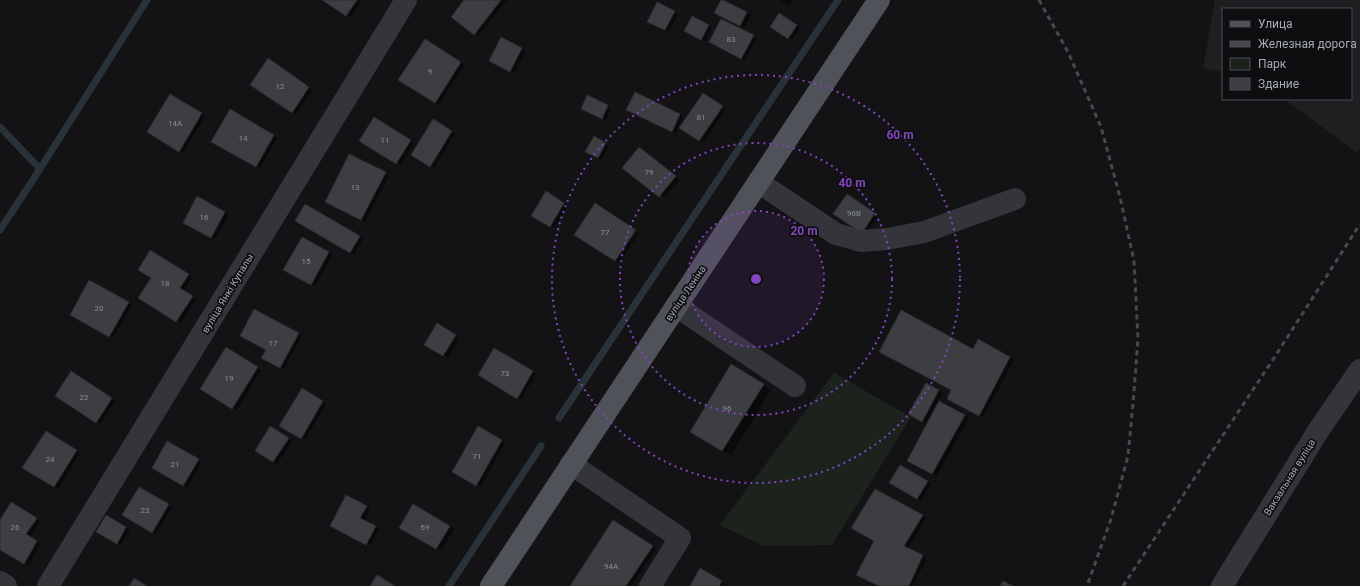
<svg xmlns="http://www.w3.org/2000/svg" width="1360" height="586" viewBox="0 0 1360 586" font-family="Roboto,sans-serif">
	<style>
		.built { fill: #1f1f22 }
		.green { fill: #1b231c }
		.shadow { fill: #0007 }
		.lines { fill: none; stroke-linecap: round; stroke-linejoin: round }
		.stream { stroke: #293239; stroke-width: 7 }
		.building { fill: #3d3e42; stroke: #2d2d31 }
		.minor { stroke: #34353a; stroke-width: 22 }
		.major { stroke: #505259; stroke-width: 22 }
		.rail { stroke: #47494f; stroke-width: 3; stroke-dasharray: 5 4; stroke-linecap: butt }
		.ring { fill: none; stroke: #8345bd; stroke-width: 2; stroke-dasharray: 2 4 }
		.labels { text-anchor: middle; stroke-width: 3.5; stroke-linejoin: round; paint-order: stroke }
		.number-label { font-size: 8px; fill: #8a8e99 }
		.street-label { font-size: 10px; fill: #a4a9b6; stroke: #0e0e10 }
		.centre { fill: #8345bd; stroke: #0e0e10; stroke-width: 2 }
		.ring-label { font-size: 12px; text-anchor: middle; font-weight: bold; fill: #8345bd; stroke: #0e0e10; stroke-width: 3.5; stroke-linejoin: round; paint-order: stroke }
	</style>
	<rect width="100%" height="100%" fill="#131315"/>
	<path class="built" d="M1215 0H1360V148L1357 153 1284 99H1351V9H1223V72L1203 68Z"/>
	<path class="green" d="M834 373 911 417 832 545 763 546 720 525Z"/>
	<path class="shadow" d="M323 0H362L350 18Z
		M465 0H507L478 36 475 34Z
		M721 0 751 15 744 28 719 15Z
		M780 0H792L788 5Z
		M674 12 678 14 669 32 652 23Z
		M779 15 800 28 792 40 771 27Z
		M692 17 712 28 705 41 685 30Z
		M753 36 757 38 745 60 710 42Z
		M501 38 526 51 514 73 494 63Z
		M429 42 465 65 439 105 435 103Z
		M272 62 313 90 296 114 293 112Z
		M171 96 205 116 183 153 148 132Z
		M707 96 726 109 704 142 681 127Z
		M587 97 611 109 606 120 586 111Z
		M230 111 277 138 260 168 213 141Z
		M631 112 680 115 683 117 676 133Z
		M374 118 414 143 401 165 361 140Z
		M434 121 455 134 434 168 413 155Z
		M594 138 609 146 602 160 587 152Z
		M643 151 679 179 664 198 624 168Z
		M350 155 389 176 365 222 326 201Z
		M546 193 568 206 554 228 532 216Z
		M198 198 229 215 215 239 184 222Z
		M851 198 878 216 866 234Z
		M306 205 363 239 354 255 296 220Z
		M599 207 639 233 620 263 576 234Z
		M303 238 332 255 315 286 285 270Z
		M150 252 192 277 184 291 196 299 181 323 139 298 152 278Z
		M89 281 132 305 113 338 71 315Z
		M255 310 302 336 284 369 263 357 267 350Z
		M437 325 459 338 448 358 425 344Z
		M979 341 1014 360 983 417 948 399Z
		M226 348 261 370 237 410 202 389Z
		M494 349 536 374 521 400 479 375Z
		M740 370 771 390 731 455 692 431Z
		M75 375 115 401 101 424 57 396Z
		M926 384 943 393 926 423 910 414Z
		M302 390 326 404 305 440 281 425Z
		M940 402 969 418 937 476 908 460Z
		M271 428 292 441 277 464 256 451Z
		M478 428 505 443 481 487 453 471Z
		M46 432 80 453 58 489 24 468Z
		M168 443 202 462 187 487 154 468Z
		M900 466 931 484 921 500 890 482Z
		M139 488 172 507 156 534 123 515Z
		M875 491 926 518 908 549 927 558 913 586H880L876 541Z
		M347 496 370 509 364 521 379 529 370 546 332 526Z
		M11 503 40 521 30 537 41 544 28 565 0 549V522Z
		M414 506 454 529 441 550 401 527Z
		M106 516 130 530 121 545 98 531Z
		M617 523 656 549 631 586H571Z
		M700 570 725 584 724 586H691Z"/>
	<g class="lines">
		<path class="stream" d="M0 127 40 169 0 230
			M40 169 147 0
			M559 418 838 0
			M449 586 541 446"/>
	</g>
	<path class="building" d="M322 0H357L346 16Z
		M464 0H501L474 35 451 17Z
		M721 0H723L747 12 740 26 714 13Z
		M657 2 675 11 665 30 647 22Z
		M779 13 797 25 788 39 770 27Z
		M692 16 709 25 701 40 684 31Z
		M721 19 754 35 741 59 709 42Z
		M501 37 522 48 510 72 489 61Z
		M425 39 461 62 435 103 398 80Z
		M268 58 309 87 292 113 250 85Z
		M635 92 680 114 672 132 626 110Z
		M703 93 723 106 699 141 679 128Z
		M170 94 202 113 179 152 147 132Z
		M587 95 608 105 602 119 581 109Z
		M230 109 274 135 256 167 211 142Z
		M374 117 411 140 396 164 359 141Z
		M433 119 452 131 430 167 411 155Z
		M594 136 606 143 598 158 585 152Z
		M639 147 676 176 659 197 622 168Z
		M349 154 386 172 361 220 325 202Z
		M546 191 564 203 550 227 531 216Z
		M847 194 875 213 862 233 833 214Z
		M197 196 225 212 211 238 183 223Z
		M595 203 636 230 615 261 574 235Z
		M305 204 360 236 350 253 295 221Z
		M302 237 329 252 311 285 283 270Z
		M150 250 189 274 180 288 193 296 176 322 138 298 151 278 138 270Z
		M89 280 129 302 109 337 70 315Z
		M254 309 299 333 280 368 261 358 266 350 240 336Z
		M901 310 973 349 978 339 1010 357 979 416 947 399 951 390 879 352Z
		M437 323 456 335 443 356 424 345Z
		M226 347 258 367 232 409 200 389Z
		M494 348 533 371 517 399 478 375Z
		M731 364 764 384 722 451 690 432Z
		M71 371 112 398 96 423 55 396Z
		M926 383 939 390 922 422 908 414Z
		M302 388 323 401 301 439 279 426Z
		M939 401 965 415 932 474 907 461Z
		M270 426 289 438 273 462 255 451Z
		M478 426 502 440 476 486 452 472Z
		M46 431 77 450 54 487 22 468Z
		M167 441 199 459 183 486 152 468Z
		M900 465 928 481 917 499 889 483Z
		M139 487 169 504 152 533 122 515Z
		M875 489 923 515 904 546 923 555 909 586H879L856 575 874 541 851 528Z
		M346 495 367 506 360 518 376 526 366 545 330 526Z
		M11 502 37 518 26 534 37 541 24 564 0 550V520Z
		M413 504 450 526 436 549 399 528Z
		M106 515 126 527 117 544 96 532Z
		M613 520 653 546 626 586H570Z
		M700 568 722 581 719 586H690Z
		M377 575 395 586H370Z
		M134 578 147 586H129Z
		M1003 581 1013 586H1000Z"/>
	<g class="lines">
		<path class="minor" d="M758 182 836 234 861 241 887 239 924 232 1015 199
			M676 306 795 386
			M571 464 680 538 650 586
			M0 582 6 586
			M48 586 406 0
			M1222 586 1320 428 1360 370"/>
		<path class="major" d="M491 586 879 0"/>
		<path class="rail" d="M1039 0 1068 52 1101 127 1120 197 1134 261 1138 339 1133 404 1128 456 1111 519 1087 586
			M1123 586 1274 358 1360 224"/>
	</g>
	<circle cx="756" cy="279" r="68" fill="#8345bd" fill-opacity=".12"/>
	<g class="ring">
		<circle cx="756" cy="279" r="68"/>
		<circle cx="756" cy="279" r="136"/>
		<circle cx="756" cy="279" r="204"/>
	</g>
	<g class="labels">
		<g class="number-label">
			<text x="731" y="42">83</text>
			<text x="430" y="74">9</text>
			<text x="280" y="89">12</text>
			<text x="701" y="120">81</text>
			<text x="175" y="126">14А</text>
			<text x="243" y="141">14</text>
			<text x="385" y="143">11</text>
			<text x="649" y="175">79</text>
			<text x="355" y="190">13</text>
			<text x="854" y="216">96В</text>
			<text x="204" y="220">16</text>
			<text x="605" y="235">77</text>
			<text x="306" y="264">15</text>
			<text x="165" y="286">18</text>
			<text x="99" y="311">20</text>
			<text x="273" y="346">17</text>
			<text x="505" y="376">73</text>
			<text x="229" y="381">19</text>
			<text x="84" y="400">22</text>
			<text x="727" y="411">96</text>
			<text x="477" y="459">71</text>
			<text x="50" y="462">24</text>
			<text x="175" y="467">21</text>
			<text x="145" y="513">23</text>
			<text x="15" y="530">26</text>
			<text x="425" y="530">69</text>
			<text x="611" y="569">94А</text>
		</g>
		<g class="street-label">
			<text transform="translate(227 293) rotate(-59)" y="4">вуліца Янкі Купалы</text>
			<text transform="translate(685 293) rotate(-56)" y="4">вуліца Леніна</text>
			<text transform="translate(1289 477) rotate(-58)" y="4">Вакзальная вуліца</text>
		</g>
	</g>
	<circle cx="756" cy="279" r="6" class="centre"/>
	<g class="ring-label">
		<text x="900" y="139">60 m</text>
		<text x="852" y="187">40 m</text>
		<text x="804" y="235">20 m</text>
	</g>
	<rect x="1222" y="8" width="130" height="92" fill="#0e0e10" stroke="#4a4c52"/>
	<rect x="1230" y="21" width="20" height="6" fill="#505259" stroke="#4a4c52"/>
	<text x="1258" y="28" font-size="12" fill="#a4a9b6">Улица</text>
	<rect x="1230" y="41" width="20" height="6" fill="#47494f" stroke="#4a4c52"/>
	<text x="1258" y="48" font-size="12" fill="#a4a9b6">Железная дорога</text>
	<rect x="1230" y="58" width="20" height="12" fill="#1b231c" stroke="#4a4c52"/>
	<text x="1258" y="68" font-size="12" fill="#a4a9b6">Парк</text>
	<rect x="1230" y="78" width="20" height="12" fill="#3d3e42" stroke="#4a4c52"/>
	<text x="1258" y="88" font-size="12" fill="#a4a9b6">Здание</text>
</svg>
